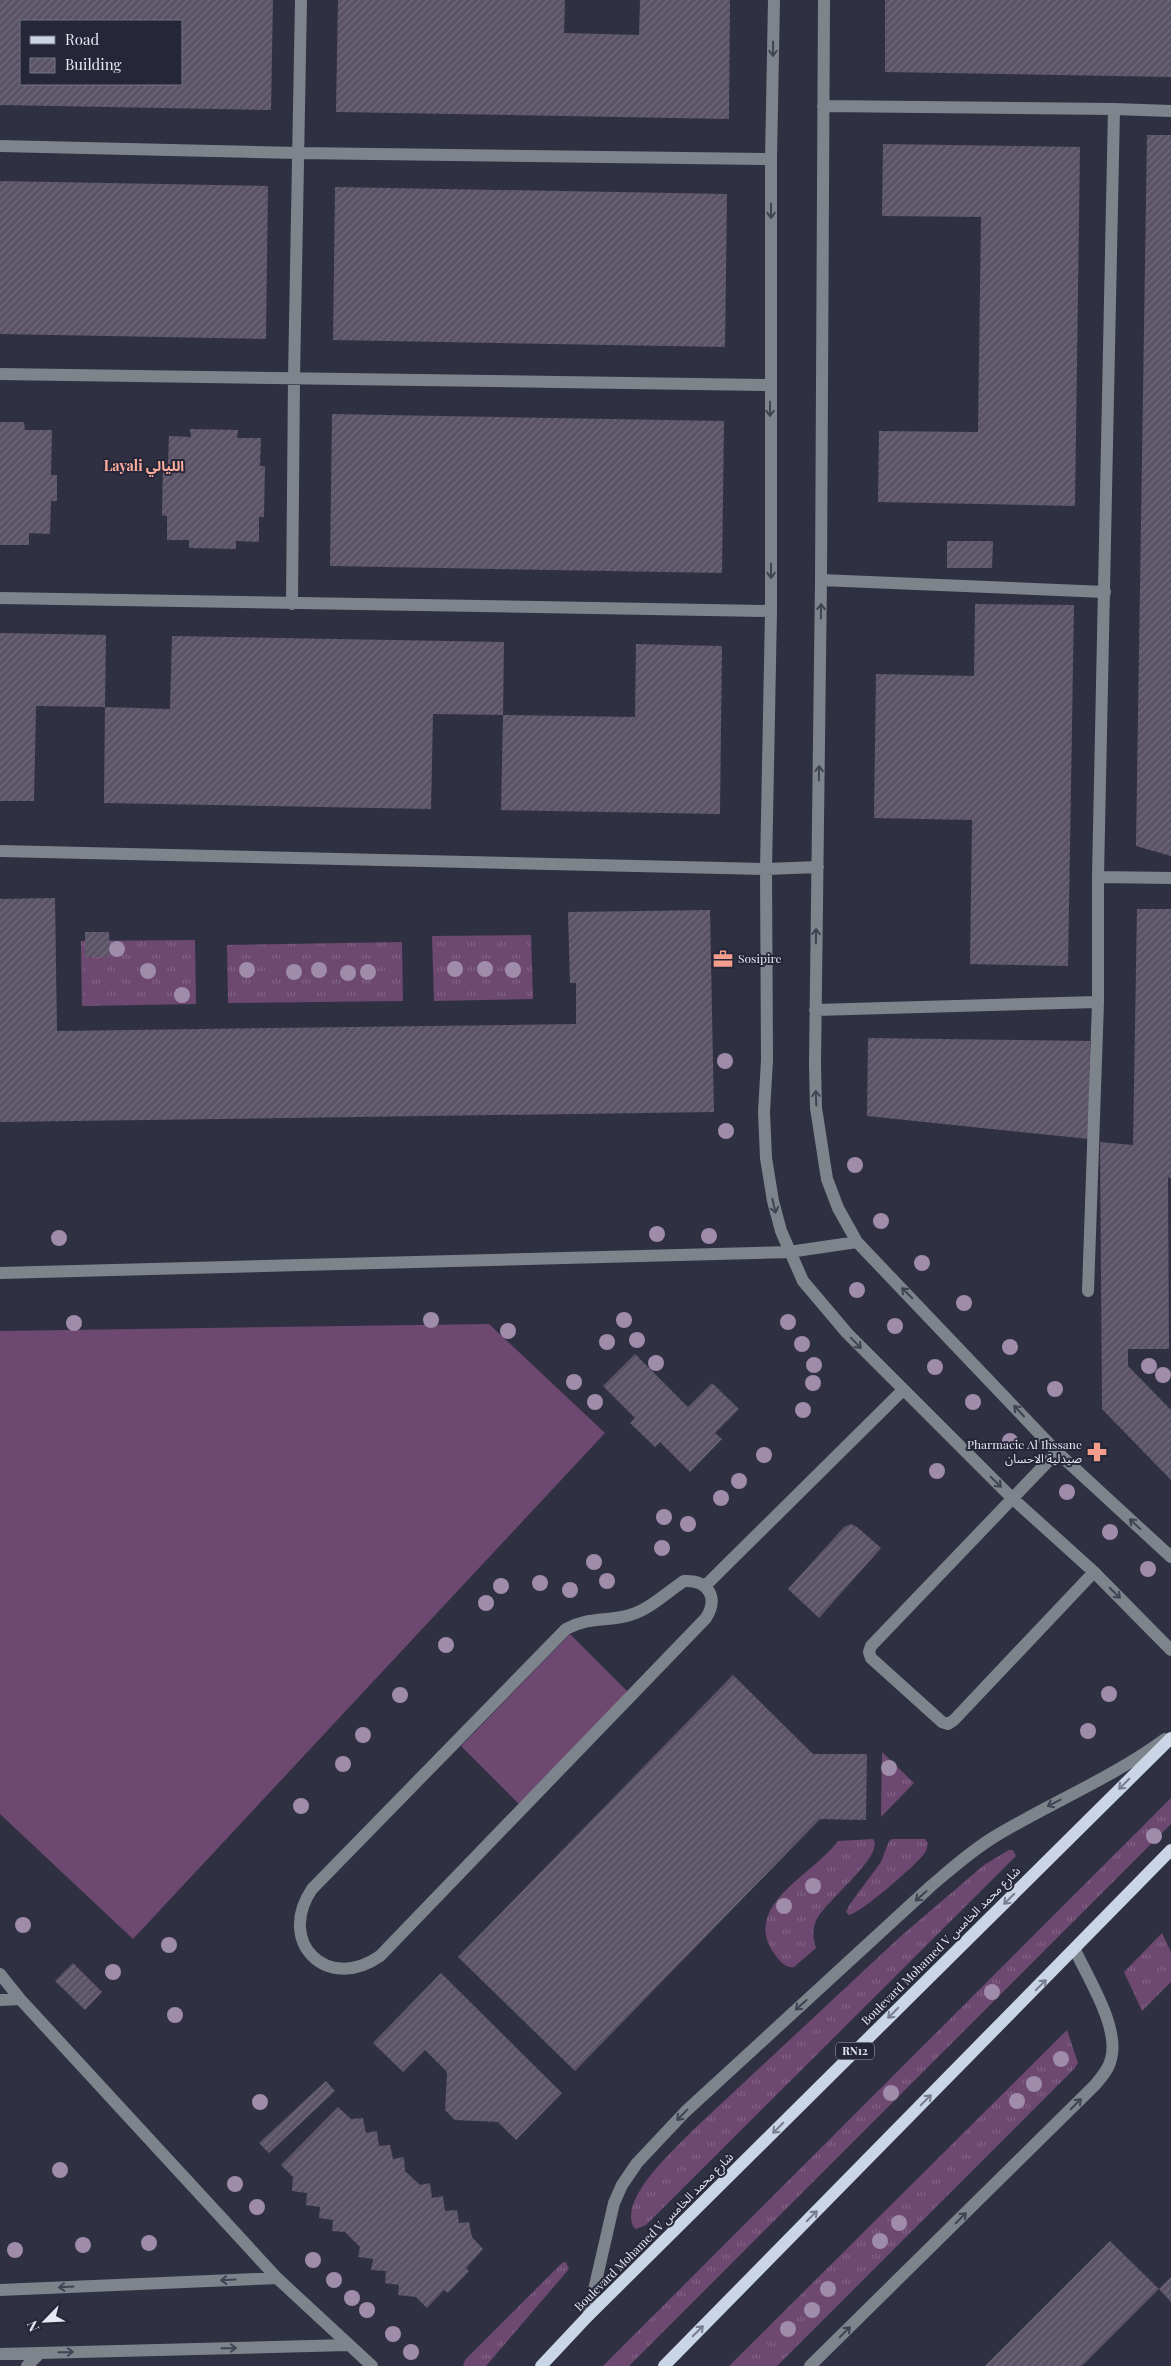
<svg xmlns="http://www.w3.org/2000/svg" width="1171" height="2366" viewBox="0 0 1171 2366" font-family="'Playfair Display','Noto Sans Arabic',serif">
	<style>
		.grass { fill: url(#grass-tufts) }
		.pitch { fill: #6d4870 }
		.building { fill: url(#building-hatch); fill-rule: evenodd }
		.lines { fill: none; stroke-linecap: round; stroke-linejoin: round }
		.minor { stroke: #7e848c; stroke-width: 12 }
		.major { stroke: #cad5e7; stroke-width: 12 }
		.tree { fill: #9f8baa }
		.oneway { stroke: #404351 }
		.oneway2 { stroke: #787e90 }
		.labels { text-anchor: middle; stroke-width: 4; stroke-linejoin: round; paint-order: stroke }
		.shield { fill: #252738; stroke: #abadbb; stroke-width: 1 }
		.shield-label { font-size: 11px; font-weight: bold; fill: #e5e7f3 }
		.poi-label { font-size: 12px; fill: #e5e7f3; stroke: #252738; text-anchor: start }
		.street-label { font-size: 12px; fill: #e5e7f3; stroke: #252738 }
		.neighbourhood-label { font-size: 14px; font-weight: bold; fill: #ffad9e; stroke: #252738 }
	</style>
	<defs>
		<pattern id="grass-tufts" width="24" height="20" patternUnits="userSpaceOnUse" patternTransform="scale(1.25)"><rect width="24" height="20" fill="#6d4870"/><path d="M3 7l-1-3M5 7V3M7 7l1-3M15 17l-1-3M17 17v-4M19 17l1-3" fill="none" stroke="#826285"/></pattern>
		<pattern id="building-hatch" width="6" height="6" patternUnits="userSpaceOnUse" patternTransform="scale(1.25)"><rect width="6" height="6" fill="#5a5265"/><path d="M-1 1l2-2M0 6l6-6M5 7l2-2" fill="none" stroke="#726b7c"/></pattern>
	</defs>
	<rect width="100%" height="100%" fill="#2f3143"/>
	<path class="grass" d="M531 935 533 999 434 1001 432 936Z
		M195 940 196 1004 82 1006 81 941Z
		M402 942 403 1001 228 1003 227 945Z
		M882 1752 914 1783 881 1817Z
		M1171 1798V1824L629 2366H603Z
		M873 1839C886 1855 823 1903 816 1921 812 1931 813 1938 816 1948L794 1967C785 1969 778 1959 773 1952 742 1905 814 1874 838 1841Z
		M892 1839H925L928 1843C927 1847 927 1851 924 1854 916 1865 861 1913 849 1915L846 1912 850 1904 881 1862 889 1841Z
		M1009 1850H1013L1016 1856 646 2225 636 2229 633 2226C620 2197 675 2149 693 2130L901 1936 984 1865Z
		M1162 1933 1171 1952V1982L1142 2011 1124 1972Z
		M1067 2030 1078 2063 1074 2069 777 2366H729Z
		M566 2262 569 2269 486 2366H463L465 2360 562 2263Z"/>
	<path class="pitch" d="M489 1324 605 1433 133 1939 0 1814V1331Z
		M570 1634 628 1692 519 1804 461 1746Z"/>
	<path class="building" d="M0 0H273L271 110 0 105ZM21 21H181V84H21Z
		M338 0H565L564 33 639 35 640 0H730L729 119 336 112Z
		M885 0H1171V77L885 72Z
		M1147 135H1171V856L1136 846Z
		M883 144 1080 147 1075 506 878 502 879 431 978 432 980 289 981 217 882 216Z
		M0 181 268 186 266 339 0 334Z
		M335 187 727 194 725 347 333 340Z
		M332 414 724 421 722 573 330 566Z
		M0 422H24L25 430H52L51 475H57V501H51L50 534 29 533V545H0Z
		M190 429 238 430 237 438H261L260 466H265L264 517H259V542L236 541V549L189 548V540H167V516L162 515 163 464H168L169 436 191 437Z
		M947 541H993L992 568H947Z
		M975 604 1074 605 1068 966 970 964 972 820 874 818 876 674 974 676Z
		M0 633 106 635 105 707 36 706 34 801H0Z
		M172 636 504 642 503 715 433 714 431 809 104 803 105 707 170 709Z
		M636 644 722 646 720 814 501 810 503 715 635 717Z
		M55 898 57 1031 576 1024V983H570L568 912 710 910 714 1112 0 1122V899Z
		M1137 909H1171V1178L1168 1177 1169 1349H1128V1366L1171 1410V1480L1102 1409 1100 1142 1133 1145Z
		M85 932H109L110 957H85Z
		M868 1038 1090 1041 1089 1139 867 1116Z
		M635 1354 688 1407 712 1383 739 1409 715 1433 722 1439 690 1472 660 1442 655 1447 630 1423 635 1418 603 1386Z
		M851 1524 857 1527 881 1548 819 1618 788 1589 844 1527Z
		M733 1675 813 1754H867L866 1820 820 1819 575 2071 458 1957Z
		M73 1963 102 1992 85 2010 55 1981Z
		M441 1973 562 2093 516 2140 498 2122 455 2120 445 2110 447 2072 425 2050 403 2072 373 2043Z
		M326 2081 335 2091 269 2153 259 2143Z
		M338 2107 351 2119 363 2118 366 2133 377 2131 379 2146 390 2145 393 2159 404 2157 405 2171 420 2185 430 2183 432 2198 443 2196 445 2211 457 2210 459 2223 469 2222 472 2237 483 2249 466 2268 469 2271 448 2293 444 2290 427 2308 416 2297 398 2295 399 2285 385 2283 386 2271 371 2270 373 2259 358 2257 360 2247 345 2232 332 2231 333 2220 319 2218 320 2207 306 2205 307 2193 292 2191 293 2177 281 2165Z
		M1110 2241 1159 2289 1082 2366H985Z
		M1171 2277V2302L1159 2289Z"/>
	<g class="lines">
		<path class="minor" d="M774 0 771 159V611L766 869 767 1060 764 1112 766 1158 773 1201 781 1231 803 1281 847 1333 1012 1498 1094 1572 1171 1650
			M824 0 821 580 815 1064 816 1108 827 1179 838 1208 857 1242 1057 1452 1171 1557
			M823 106 1114 109
			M0 146 298 153 771 159
			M0 374 770 385
			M821 580 1105 592
			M0 598 771 611
			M292 604 294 378 301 0
			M0 851 766 869 818 867
			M1098 877 1171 878
			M815 1010 1098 1002V877L1114 109 1171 111
			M0 1273 789 1252 857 1242
			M1088 1291 1098 1002
			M1057 1452 871 1646 869 1652 871 1658 942 1722 948 1724 954 1720 1094 1572
			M684 1581C708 1580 719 1597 706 1618L380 1956C327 1993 276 1942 312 1889L566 1629C590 1616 607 1622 630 1615 650 1609 666 1593 684 1581Z
			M705 1586 902 1391
			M0 1974 20 1999 277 2278 372 2366
			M0 2000 20 1999
			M0 2290 277 2278
			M588 2316 614 2203 622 2185 637 2163 685 2112 931 1886C951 1869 971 1851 994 1837 1050 1803 1112 1778 1165 1739
			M0 2354 348 2345
			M27 2366 40 2353
			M810 2366 1095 2085C1101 2078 1109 2069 1111 2059 1120 2028 1088 1978 1075 1950"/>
		<path class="major" d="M541 2366 588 2316 1171 1738
			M664 2366 1171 1850"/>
	</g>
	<g class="tree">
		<circle cx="117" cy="949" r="8"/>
		<circle cx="455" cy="969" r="8"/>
		<circle cx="485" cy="969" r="8"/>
		<circle cx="247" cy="970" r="8"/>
		<circle cx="319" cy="970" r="8"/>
		<circle cx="513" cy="970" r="8"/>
		<circle cx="148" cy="971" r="8"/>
		<circle cx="294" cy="972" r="8"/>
		<circle cx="368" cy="972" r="8"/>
		<circle cx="348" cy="973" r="8"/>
		<circle cx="182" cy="995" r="8"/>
		<circle cx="725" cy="1061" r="8"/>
		<circle cx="726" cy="1131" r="8"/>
		<circle cx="855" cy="1165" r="8"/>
		<circle cx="881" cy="1221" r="8"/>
		<circle cx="657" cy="1234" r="8"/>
		<circle cx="709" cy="1236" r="8"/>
		<circle cx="59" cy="1238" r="8"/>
		<circle cx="922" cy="1263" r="8"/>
		<circle cx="857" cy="1290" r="8"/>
		<circle cx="964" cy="1303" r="8"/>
		<circle cx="431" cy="1320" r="8"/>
		<circle cx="624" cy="1320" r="8"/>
		<circle cx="788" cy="1322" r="8"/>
		<circle cx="74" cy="1323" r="8"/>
		<circle cx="895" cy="1326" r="8"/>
		<circle cx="508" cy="1331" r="8"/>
		<circle cx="637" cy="1340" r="8"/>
		<circle cx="607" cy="1342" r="8"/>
		<circle cx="802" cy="1344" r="8"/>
		<circle cx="1010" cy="1347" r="8"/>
		<circle cx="656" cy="1363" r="8"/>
		<circle cx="814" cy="1365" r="8"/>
		<circle cx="1149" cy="1366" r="8"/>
		<circle cx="935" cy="1367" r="8"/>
		<circle cx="1163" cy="1375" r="8"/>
		<circle cx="574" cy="1382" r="8"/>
		<circle cx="813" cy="1383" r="8"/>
		<circle cx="1055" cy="1389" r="8"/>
		<circle cx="595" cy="1402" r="8"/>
		<circle cx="973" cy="1402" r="8"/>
		<circle cx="803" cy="1410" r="8"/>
		<circle cx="1010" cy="1441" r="8"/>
		<circle cx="764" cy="1455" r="8"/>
		<circle cx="937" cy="1471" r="8"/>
		<circle cx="739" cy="1481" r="8"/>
		<circle cx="1067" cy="1492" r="8"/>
		<circle cx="721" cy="1498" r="8"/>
		<circle cx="664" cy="1517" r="8"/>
		<circle cx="688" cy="1524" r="8"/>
		<circle cx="1110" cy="1532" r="8"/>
		<circle cx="662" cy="1548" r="8"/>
		<circle cx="594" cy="1562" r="8"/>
		<circle cx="1148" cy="1569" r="8"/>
		<circle cx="607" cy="1581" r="8"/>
		<circle cx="540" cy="1583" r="8"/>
		<circle cx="501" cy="1586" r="8"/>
		<circle cx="570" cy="1590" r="8"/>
		<circle cx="486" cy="1603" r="8"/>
		<circle cx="446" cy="1645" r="8"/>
		<circle cx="1109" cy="1694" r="8"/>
		<circle cx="400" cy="1695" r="8"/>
		<circle cx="1088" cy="1731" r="8"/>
		<circle cx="363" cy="1735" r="8"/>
		<circle cx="343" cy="1764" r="8"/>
		<circle cx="889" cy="1768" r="8"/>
		<circle cx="301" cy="1806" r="8"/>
		<circle cx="1154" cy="1836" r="8"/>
		<circle cx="813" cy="1886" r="8"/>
		<circle cx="784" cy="1906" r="8"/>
		<circle cx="23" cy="1925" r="8"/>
		<circle cx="169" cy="1945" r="8"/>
		<circle cx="113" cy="1972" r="8"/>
		<circle cx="992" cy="1992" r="8"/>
		<circle cx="175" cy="2015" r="8"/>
		<circle cx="1061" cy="2059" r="8"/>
		<circle cx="1034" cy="2084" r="8"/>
		<circle cx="891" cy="2093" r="8"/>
		<circle cx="1017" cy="2101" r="8"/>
		<circle cx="260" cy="2102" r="8"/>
		<circle cx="60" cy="2170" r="8"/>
		<circle cx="235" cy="2184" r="8"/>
		<circle cx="257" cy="2207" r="8"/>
		<circle cx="899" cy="2223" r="8"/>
		<circle cx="880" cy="2241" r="8"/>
		<circle cx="149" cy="2243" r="8"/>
		<circle cx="83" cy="2245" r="8"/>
		<circle cx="15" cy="2250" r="8"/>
		<circle cx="313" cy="2260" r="8"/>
		<circle cx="334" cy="2280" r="8"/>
		<circle cx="828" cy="2289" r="8"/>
		<circle cx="352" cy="2298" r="8"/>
		<circle cx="367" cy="2310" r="8"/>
		<circle cx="812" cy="2310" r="8"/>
		<circle cx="788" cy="2329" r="8"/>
		<circle cx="393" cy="2334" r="8"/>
		<circle cx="411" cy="2352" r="8"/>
	</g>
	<defs><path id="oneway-shaft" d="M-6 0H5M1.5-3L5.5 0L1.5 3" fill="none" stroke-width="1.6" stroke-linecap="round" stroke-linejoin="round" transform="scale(1.25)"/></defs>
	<g class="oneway">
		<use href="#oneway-shaft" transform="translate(773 49) rotate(91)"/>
		<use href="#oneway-shaft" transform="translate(771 211) rotate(90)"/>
		<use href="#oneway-shaft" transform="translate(770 409) rotate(90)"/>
		<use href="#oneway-shaft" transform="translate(771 571) rotate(90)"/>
		<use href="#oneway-shaft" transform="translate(821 611) rotate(-89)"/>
		<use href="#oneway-shaft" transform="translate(819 773) rotate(-89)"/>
		<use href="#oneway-shaft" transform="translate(816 936) rotate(-89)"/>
		<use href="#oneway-shaft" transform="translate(816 1098) rotate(-92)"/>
		<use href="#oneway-shaft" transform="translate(774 1206) rotate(77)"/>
		<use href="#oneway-shaft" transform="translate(907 1293) rotate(-135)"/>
		<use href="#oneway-shaft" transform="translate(856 1343) rotate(46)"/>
		<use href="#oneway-shaft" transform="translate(1019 1411) rotate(-133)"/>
		<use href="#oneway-shaft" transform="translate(996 1482) rotate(44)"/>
		<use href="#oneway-shaft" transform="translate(1135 1524) rotate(-137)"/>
		<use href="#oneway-shaft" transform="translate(1115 1593) rotate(45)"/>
		<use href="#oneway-shaft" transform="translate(1054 1803) rotate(153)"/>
		<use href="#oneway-shaft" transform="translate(921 1896) rotate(138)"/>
		<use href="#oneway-shaft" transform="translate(801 2005) rotate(138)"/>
		<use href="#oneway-shaft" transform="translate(1076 2104) rotate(-45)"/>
		<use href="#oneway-shaft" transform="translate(682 2115) rotate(134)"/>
		<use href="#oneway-shaft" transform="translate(961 2218) rotate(-45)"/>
		<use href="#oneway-shaft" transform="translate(228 2280) rotate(177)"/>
		<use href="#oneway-shaft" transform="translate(66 2287) rotate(177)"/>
		<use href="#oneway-shaft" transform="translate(845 2332) rotate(-45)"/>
		<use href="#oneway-shaft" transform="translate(229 2348) rotate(-1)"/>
		<use href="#oneway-shaft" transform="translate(66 2352) rotate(-1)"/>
	</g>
	<g class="oneway2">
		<use href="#oneway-shaft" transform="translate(1124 1784) rotate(135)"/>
		<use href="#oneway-shaft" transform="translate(1009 1899) rotate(135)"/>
		<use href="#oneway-shaft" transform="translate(1041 1985) rotate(-45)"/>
		<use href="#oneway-shaft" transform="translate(893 2013) rotate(135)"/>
		<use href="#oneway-shaft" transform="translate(926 2100) rotate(-45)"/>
		<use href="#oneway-shaft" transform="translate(778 2128) rotate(135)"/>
		<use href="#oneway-shaft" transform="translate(812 2216) rotate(-45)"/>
		<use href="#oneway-shaft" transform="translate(698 2331) rotate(-45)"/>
	</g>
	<defs>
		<symbol id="office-bare" viewBox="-9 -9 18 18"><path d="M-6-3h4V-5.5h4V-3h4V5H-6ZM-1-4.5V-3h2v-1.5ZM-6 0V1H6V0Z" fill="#f49d8d" stroke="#252738" stroke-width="2.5" paint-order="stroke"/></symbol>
		<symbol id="pharmacy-bare" viewBox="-9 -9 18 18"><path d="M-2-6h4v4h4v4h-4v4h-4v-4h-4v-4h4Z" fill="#f49d8d" stroke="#252738" stroke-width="2.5" paint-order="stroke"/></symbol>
	</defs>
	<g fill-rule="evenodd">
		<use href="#office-bare" x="709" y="945" width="28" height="28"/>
		<use href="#pharmacy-bare" x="1083" y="1438" width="28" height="28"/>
	</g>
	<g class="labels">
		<rect class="shield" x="836" y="2042.5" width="38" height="17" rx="4"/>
		<g class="shield-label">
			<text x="855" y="2055">RN12</text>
		</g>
		<g class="poi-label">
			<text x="738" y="963">Sosipire</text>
			<text x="1082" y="1449" text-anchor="end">Pharmacie Al Ihssane<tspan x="1082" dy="14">صيدلية الاحسان</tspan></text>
		</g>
		<g class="street-label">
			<text transform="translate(941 1946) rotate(-45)" y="4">Boulevard Mohamed V شارع محمد الخامس</text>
			<text transform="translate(654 2232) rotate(-45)" y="4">Boulevard Mohamed V شارع محمد الخامس</text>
		</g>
		<g class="neighbourhood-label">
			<text x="144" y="471">Layali الليالي</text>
		</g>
	</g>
	<rect x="20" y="20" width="162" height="65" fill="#252738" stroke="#727483"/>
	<rect x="30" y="36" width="25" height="8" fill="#cad5e7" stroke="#727483"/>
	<text x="65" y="45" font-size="15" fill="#e5e7f3">Road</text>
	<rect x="30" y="58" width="25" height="15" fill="url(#building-hatch)" stroke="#727483"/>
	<text x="65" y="70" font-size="15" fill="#e5e7f3">Building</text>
	<g transform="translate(45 2321) rotate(246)" stroke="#252738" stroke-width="4" paint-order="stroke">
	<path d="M0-4L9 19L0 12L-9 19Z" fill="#e5e7f3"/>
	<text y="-8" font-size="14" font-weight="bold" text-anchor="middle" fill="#e5e7f3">N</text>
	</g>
</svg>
